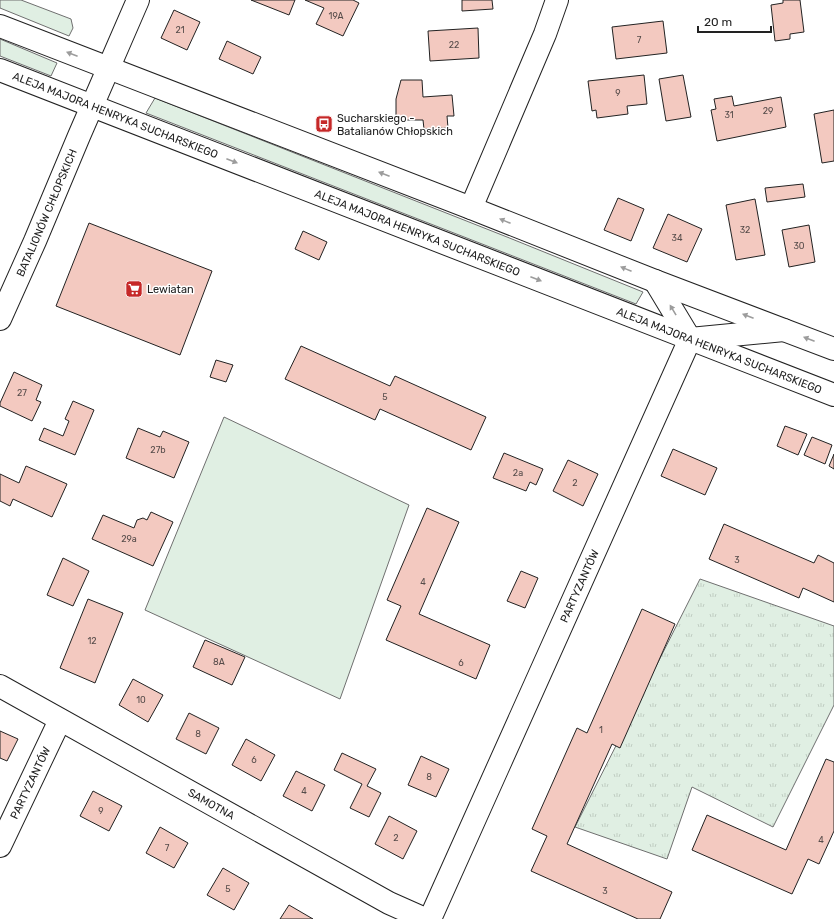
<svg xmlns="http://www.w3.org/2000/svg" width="834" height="919" viewBox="0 0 834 919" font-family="Rubik,sans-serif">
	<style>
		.grass { fill: #e0efe3; stroke: #6f6f6f }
		.park { fill: url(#park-tufts); stroke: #6f6f6f }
		.building { fill: #f3c9c0; stroke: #222 }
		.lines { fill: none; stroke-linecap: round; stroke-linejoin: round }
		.street-casing { stroke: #222; stroke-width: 24 }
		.secondary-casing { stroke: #222; stroke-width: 24 }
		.street { stroke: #fff; stroke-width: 22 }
		.secondary { stroke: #fff; stroke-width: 22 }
		.oneway { fill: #9c9c9c }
		.labels { text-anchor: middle; stroke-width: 3; stroke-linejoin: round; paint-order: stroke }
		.number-label { font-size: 9px; fill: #564c4a }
		.street-label { font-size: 11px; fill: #222; stroke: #fff }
		.poi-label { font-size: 11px; fill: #222; stroke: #fff; text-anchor: start }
	</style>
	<defs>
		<pattern id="park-tufts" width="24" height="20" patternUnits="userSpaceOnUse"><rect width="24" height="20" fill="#e0efe3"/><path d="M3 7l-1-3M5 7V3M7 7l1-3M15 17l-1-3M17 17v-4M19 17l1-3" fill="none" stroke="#c0cdc2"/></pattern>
	</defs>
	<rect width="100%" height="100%" fill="#fff"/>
	<path class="grass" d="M0 0H21L71 19 73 28 69 36 0 8Z
		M0 39 57 63 51 76 0 56Z
		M155 98 507 237 643 292 636 304 146 113Z
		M224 417 409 505 340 699 145 610Z"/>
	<path class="park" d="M700 579 834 626V705L773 827 692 787 667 859 575 827Z"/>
	<path class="building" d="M251 0H295L289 15Z
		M305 0H353L359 3 343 36 316 24 324 8Z
		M462 0H492L493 9 462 11Z
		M783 0H800L804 32 790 34V39L775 41 771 5 783 3Z
		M174 10 200 22 187 50 161 38Z
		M663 21 667 53 616 59 612 27Z
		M478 28 479 58 430 61 428 31Z
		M227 41 261 57 253 74 219 59Z
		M644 75 647 104 627 106 628 114 597 118 596 110 592 111 588 81Z
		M683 75 691 117 666 121 659 79Z
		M401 80H422L423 97 452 95 454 116H447L448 128 424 129 423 120H396V99Z
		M732 96 734 106 781 97 786 127 717 141 711 110 716 109 714 99Z
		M834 110V161L822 163 814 114Z
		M803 184 805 197 767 202 765 188Z
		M618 198 644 209 631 241 604 230Z
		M755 199 765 255 736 260 726 205Z
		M668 214 702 229 687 262 653 248Z
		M89 223 212 271 180 355 56 306Z
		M809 225 815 262 789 267 782 230Z
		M303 231 327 242 319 260 295 249Z
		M301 346 390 386 395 376 486 417 471 450 380 409 375 420 285 379Z
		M216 360 233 365 226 382 210 377Z
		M14 372 42 385 36 400 41 402 32 421 0 406V403Z
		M73 401 94 410 75 455 39 440 44 428 63 436 69 421 65 419Z
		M785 426 807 434 798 455 777 446Z
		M138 428 160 437 163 431 189 442 174 478 126 458Z
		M812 437 832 445 825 464 804 455Z
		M673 449 717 468 705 495 661 476Z
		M504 453 543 469 536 485 530 482 526 491 493 478Z
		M834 454V469L829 466Z
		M568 460 598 474 583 506 553 491Z
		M26 466 67 484 52 517 13 499 10 506 0 501V474L19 483Z
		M427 508 459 522 419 614 490 645 476 679 386 640 401 606 387 600Z
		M151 512 173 522 153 566 92 539 103 515 134 528 137 520 143 518 147 520Z
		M724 524 814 563 818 555 834 563V602L803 588 799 598 709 559Z
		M63 558 89 571 73 606 47 595Z
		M521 571 538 578 525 608 507 601Z
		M88 599 123 613 95 683 60 668Z
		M642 609 675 624 620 748 612 744 567 844 672 892 660 919H638L531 871 547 836 532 829 577 728 587 733Z
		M205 640 245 657 232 685 193 667Z
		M133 679 163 695 148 722 119 705Z
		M189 713 219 728 206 754 176 739Z
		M0 731 18 739 7 761 0 758Z
		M246 739 275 755 261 781 232 765Z
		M342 753 376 769 367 786 381 793 369 817 350 808 362 784 334 770Z
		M421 756 449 769 436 797 408 785Z
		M826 759 834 762V831L819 864 808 859 792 894 692 850 707 815 786 850Z
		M296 771 325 785 312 811 283 796Z
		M93 791 122 806 109 831 80 816Z
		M389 816 417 831 403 859 375 844Z
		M160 827 188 843 174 868 146 853Z
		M223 868 249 883 234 910 207 895Z
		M289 905 313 919H280Z"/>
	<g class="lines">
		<defs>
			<g id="street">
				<path d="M471 208 545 34 557 0"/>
				<path d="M655 281 690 339"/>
				<path id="s1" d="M0 319 35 241 79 136 138 0"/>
				<path d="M690 339 784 330"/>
				<path id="s2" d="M0 686 389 903 425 919"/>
				<path id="s3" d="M0 846 60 720"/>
				<path id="s4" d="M430 919 690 339"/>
			</g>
			<g id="secondary">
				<path d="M0 26 471 208 655 281 834 349"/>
				<path id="s5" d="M0 70 834 395"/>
			</g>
		</defs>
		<use href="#street" class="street-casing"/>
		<use href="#secondary" class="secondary-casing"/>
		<use href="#street" class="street"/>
		<use href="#secondary" class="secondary"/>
	</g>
	<defs><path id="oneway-solid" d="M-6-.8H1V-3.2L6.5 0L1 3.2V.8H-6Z"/></defs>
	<g class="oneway">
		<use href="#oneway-solid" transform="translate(72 54) rotate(-159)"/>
		<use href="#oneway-solid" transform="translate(232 161) rotate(21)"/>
		<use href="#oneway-solid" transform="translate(384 174) rotate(-159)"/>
		<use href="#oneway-solid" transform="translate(505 221) rotate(-158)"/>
		<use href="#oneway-solid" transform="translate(626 269) rotate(-158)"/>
		<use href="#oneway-solid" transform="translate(536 279) rotate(21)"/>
		<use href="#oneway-solid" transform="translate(673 310) rotate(-121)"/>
		<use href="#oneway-solid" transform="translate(748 316) rotate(-159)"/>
		<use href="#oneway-solid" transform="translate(809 339) rotate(-159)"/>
	</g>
	<defs>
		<symbol id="bus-square" viewBox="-11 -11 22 22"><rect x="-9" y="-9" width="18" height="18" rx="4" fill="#c62828" stroke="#fff"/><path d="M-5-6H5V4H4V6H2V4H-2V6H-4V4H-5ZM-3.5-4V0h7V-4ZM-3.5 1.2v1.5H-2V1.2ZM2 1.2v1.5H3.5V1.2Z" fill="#fff"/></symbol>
		<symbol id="supermarket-square" viewBox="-11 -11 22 22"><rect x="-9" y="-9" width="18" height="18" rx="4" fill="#c62828" stroke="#fff"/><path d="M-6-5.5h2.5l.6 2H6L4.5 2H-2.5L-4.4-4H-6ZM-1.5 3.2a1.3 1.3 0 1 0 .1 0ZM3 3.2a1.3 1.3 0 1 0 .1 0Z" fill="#fff"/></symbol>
	</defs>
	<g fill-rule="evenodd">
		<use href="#bus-square" x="314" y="114" width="20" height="20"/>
		<use href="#supermarket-square" x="124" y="279" width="20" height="20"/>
	</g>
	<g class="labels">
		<g class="number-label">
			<text x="336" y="19">19A</text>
			<text x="180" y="33">21</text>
			<text x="639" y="43">7</text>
			<text x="454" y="48">22</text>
			<text x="618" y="96">9</text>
			<text x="768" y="114">29</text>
			<text x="729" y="118">31</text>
			<text x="745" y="233">32</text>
			<text x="677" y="241">34</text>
			<text x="799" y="249">30</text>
			<text x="22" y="396">27</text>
			<text x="385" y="400">5</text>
			<text x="158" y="453">27b</text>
			<text x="518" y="476">2a</text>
			<text x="575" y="486">2</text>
			<text x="129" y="542">29a</text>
			<text x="737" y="563">3</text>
			<text x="423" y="585">4</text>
			<text x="92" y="644">12</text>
			<text x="219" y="665">8A</text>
			<text x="461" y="666">6</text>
			<text x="141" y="703">10</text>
			<text x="601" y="733">1</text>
			<text x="198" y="737">8</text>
			<text x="254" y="763">6</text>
			<text x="429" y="780">8</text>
			<text x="304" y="794">4</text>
			<text x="101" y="814">9</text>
			<text x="396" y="841">2</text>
			<text x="821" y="843">4</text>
			<text x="167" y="851">7</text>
			<text x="228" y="892">5</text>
			<text x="605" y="894">3</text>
		</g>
		<g class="street-label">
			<text dy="4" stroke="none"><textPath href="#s5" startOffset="124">ALEJA MAJORA HENRYKA SUCHARSKIEGO</textPath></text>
			<text dy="4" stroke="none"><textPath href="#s1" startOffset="116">BATALIONÓW CHŁOPSKICH</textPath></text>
			<text dy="4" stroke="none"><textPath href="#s5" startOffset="448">ALEJA MAJORA HENRYKA SUCHARSKIEGO</textPath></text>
			<text dy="4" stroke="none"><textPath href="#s5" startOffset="772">ALEJA MAJORA HENRYKA SUCHARSKIEGO</textPath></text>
			<text dy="4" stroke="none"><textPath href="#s4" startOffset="365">PARTYZANTÓW</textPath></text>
			<text dy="4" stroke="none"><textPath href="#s3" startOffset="70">PARTYZANTÓW</textPath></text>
			<text dy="4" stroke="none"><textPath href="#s2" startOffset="242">SAMOTNA</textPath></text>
		</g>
		<g class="poi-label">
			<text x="337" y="122">Sucharskiego -<tspan x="337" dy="13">Batalianów Chłopskich</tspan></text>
			<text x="147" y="293">Lewiatan</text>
		</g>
	</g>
	<path d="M698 26v6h73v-6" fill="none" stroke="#222222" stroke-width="2"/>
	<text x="704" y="26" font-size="12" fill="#222222" stroke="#ffffff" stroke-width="3" paint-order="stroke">20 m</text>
</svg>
